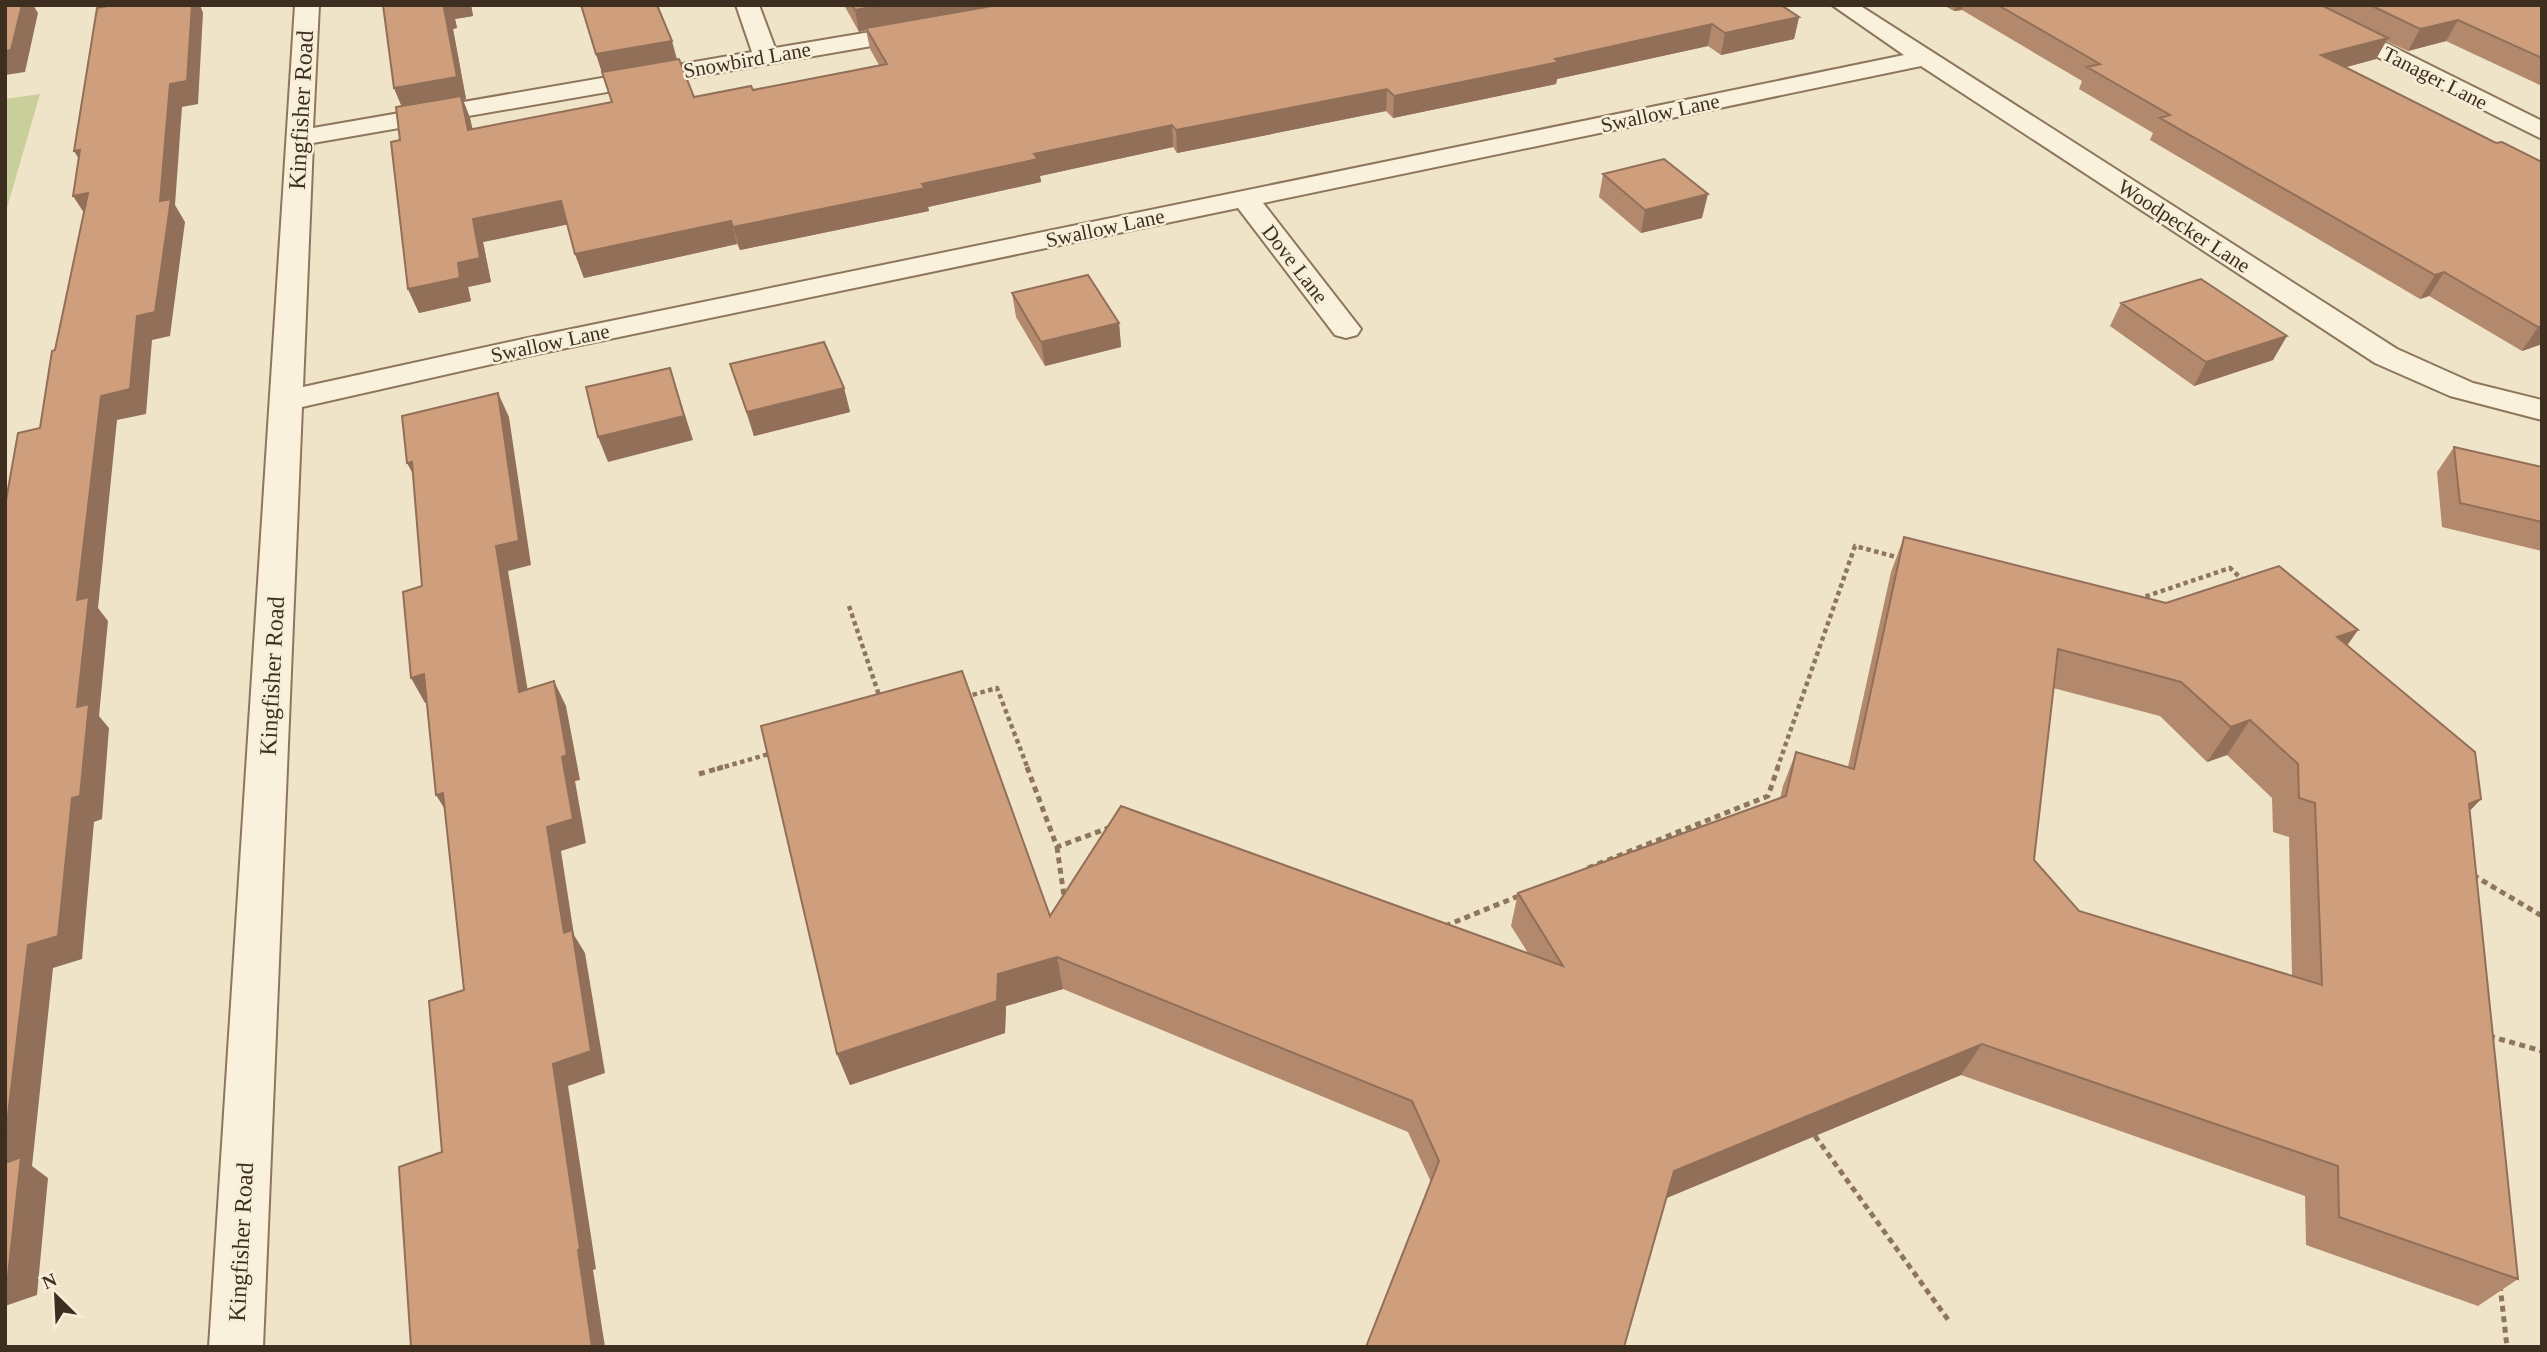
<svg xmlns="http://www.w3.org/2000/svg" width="2547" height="1352" viewBox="0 0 2547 1352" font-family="'Times New Roman',serif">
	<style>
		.green { fill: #c9cf9b }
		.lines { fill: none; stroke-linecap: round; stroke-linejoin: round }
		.minor-casing { stroke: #8d765c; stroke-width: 4 }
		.path-far1 { stroke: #8d765c; stroke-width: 4.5; stroke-dasharray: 4.5 3.5; stroke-linecap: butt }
		.path { stroke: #8d765c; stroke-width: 5; stroke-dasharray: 6 4.5; stroke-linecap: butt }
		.minor { fill: #faf1dc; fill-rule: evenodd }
		.wall { fill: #b2896c; fill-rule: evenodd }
		.shaded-wall { fill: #916f58 }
		.building { fill: #cf9f7d; stroke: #916f58; stroke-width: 2; fill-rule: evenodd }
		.labels { text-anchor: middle; stroke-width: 5; stroke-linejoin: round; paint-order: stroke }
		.far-street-label { font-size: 21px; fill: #3d2e20; stroke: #f7eed8 }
		.street-label { font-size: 24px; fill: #3d2e20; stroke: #f7eed8 }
	</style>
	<rect width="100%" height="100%" fill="#f0e4c8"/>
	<path class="green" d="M40 94 5 215V99Z"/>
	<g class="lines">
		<defs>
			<path id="minor" d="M295 5H319L313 128 752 52 736 5H759L775 48 918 24 926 26 930 31 926 36 918 38 313 143 303 387 523 339 1904 55 1832 5H1859L2397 349 2473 383 2542 400V420L2450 396 2375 363 1921 66 1263 203 1361 329 1357 335 1346 338 1335 335 1238 208 523 357 302 407 263 1347H209Z
				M2280 5H2309L2542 121V139L2283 10Z"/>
		</defs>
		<use href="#minor" class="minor-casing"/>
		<path class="path-far1" d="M2138 599 2230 568 2245 582
			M849 606 880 698
			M965 697 997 688 1028 769
			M717 769 772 753
			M1777 769 1855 546 1900 558"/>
		<path class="path" d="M1027 767 1057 847 1111 827
			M699 774 723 767
			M1057 847 1064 896
			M1588 868 1768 796 1778 767
			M2473 875 2542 916
			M1445 926 1521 895
			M2489 1036 2542 1051
			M1815 1136 1949 1321
			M2500 1285 2507 1347"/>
		<use href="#minor" class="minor"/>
	</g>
	<path class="wall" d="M383 5H471L473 16 455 19 457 28 453 29 466 99 463 100 470 118 472 129 612 102 596 54 677 60 694 97 753 90 879 65 870 49 866 30 859 32 844 5H1781L1799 17 1794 39 1721 55 1708 46 1557 79 1556 84 1393 118 1386 111 1177 153 1173 147 1040 176 1041 182 928 207 929 211 740 250 737 244 584 278 575 254 567 224 483 242 491 282 468 287 471 301 419 313 408 289 400 140 402 106 394 88Z
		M1943 5H2542V86L2446 41 2408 51 2386 41 2376 59 2346 67 2496 143 2542 162V344L2522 351 2429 296 2420 299 2150 140 2153 133 2079 89 2082 81 1962 10 1954 11Z
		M1603 174 1702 218 1641 233 1599 197Z
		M1012 293 1119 323 1121 347 1045 366 1016 317Z
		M2121 303 2273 360 2194 386 2110 326Z
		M730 364 844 388 850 412 754 436Z
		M2454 447 2542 467V551L2442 527 2437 472Z
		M1904 537 2166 603 2358 630 2347 646 2481 799 2469 811 2518 1279 2478 1306 2306 1245 2305 1196 1961 1075 1666 1198 1431 1182 1408 1132 1063 989 1006 1006 1005 1033 850 1085 837 1054 1050 916 1528 953 1511 926 1518 893 1780 798 1783 786 1796 752 1848 767 1891 572ZM2053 688 2160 716 2207 762 2227 755 2272 798 2273 832 2289 837 2292 976 2079 911 2034 860Z"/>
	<path class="shaded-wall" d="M22 5H33L38 13 25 72 5 75V51Z
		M192 5H200L203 13 198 104 182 107 175 205 185 222 170 336 152 340 146 414 117 420 98 608 108 621 99 716 109 728 102 819 94 822 82 959 53 968 32 1166 48 1178 37 1295 5 1306V1141L28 945 77 707V600L101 396 137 316 170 84Z
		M448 5H471L473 16 455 19 457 28 453 29 466 99 463 100 470 118 478 152 403 110 394 88 444 8Z
		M884 5H1011L866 28V30L859 32 855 10Z
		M1956 5H1963L1962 10 1954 11Z
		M1799 17 1794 39 1721 55 1725 33Z
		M2458 20 2446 41 2408 51 2420 29Z
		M1712 24 1708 46 1557 79 1556 84 1393 118 1394 96 1555 59Z
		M2388 38 2376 59 2310 77 2321 55Z
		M672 41 678 63 603 76 596 54Z
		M1387 89 1386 111 1177 153 1176 130Z
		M1172 125 1173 147 1040 176 1041 182 928 207 929 211 740 250 733 227 1034 154Z
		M80 150 88 174 74 151Z
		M88 193V219L73 196Z
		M1708 194 1702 218 1641 233 1645 210Z
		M561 201 570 224 483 242 491 282 468 287 471 301 419 313 408 289 458 263 473 219Z
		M731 221 737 244 584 278 575 254Z
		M2444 272 2429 296 2420 299 2435 275Z
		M1119 323 1121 347 1045 366 1041 342Z
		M2542 326V344L2522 351 2538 327Z
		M2287 336 2273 360 2194 386 2206 362Z
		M670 368 693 440 608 462 598 437Z
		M844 388 850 412 754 436 747 412Z
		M498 393 509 417 531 565 508 571 532 716 519 692 496 546Z
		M412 462 420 487 407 463Z
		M2358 630 2333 664 2337 637Z
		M424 674 439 699 425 703 411 678Z
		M554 681 566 706 580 780 575 781 586 843 561 851 574 935 585 953 605 1073 568 1086 596 1269 593 1270 605 1347H592L553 1064 564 933 547 827 562 757Z
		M2250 720 2227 755 2207 762 2231 727Z
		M443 793 451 819 436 795Z
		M2481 799 2450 832 2469 804Z
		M1057 957 1063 989 1006 1006 1005 1033 850 1085 837 1054 998 974Z
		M1982 1044 1961 1075 1662 1200 1674 1171Z"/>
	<path class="building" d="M5 5H22L11 50 5 51Z
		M112 5H192L187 81 170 84 160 201 171 199 155 312 137 316 130 389 101 396 77 600 89 597 77 707 89 704 80 796 72 798 58 936 28 945 5 1141V506L18 433 40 428 52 351 55 350 88 193 73 196 80 150 74 151 97 8Z
		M383 5H448V7L444 8 457 77 394 88Z
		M581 5H657L672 41 596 54Z
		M852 5H884L855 10Z
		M998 5H1781L1799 17 1725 33 1712 24 1555 59 1559 62 1394 96 1387 89 1176 130 1172 125 1034 154 1038 159 922 184 925 188 733 227 731 221 575 254 561 201 473 219 480 258 458 263 460 278 408 289 391 142 400 140 396 107 461 96 468 130 612 102 602 72 679 59 694 97 751 86 753 90 887 64 866 28Z
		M1998 5H2321L2388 38 2321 55 2496 143 2502 142 2542 162V326L2538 327 2444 272 2435 275 2160 118 2170 115 2087 67 2100 64Z
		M2370 5H2542V58L2458 20 2420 29Z
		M1664 159 1708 194 1645 210 1603 174Z
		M1088 275 1119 323 1041 342 1012 293Z
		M2201 279 2287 336 2206 362 2121 303Z
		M824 342 844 388 747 412 730 364Z
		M670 368 684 416 598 437 586 387Z
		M498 393 519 541 496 546 519 692 554 681 567 755 562 757 573 819 547 827 564 933 572 930 591 1051 553 1064 580 1249 578 1250 592 1347H411L399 1167 442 1152 429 1001 464 990 443 793 436 795 424 674 411 678 403 592 422 586 412 462 407 463 402 416Z
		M2454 447 2542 467V522L2460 503Z
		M1904 537 2166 603 2279 566 2358 630 2337 637 2475 752 2481 799 2469 804 2518 1279 2339 1217 2338 1166 1982 1044 1674 1171 1624 1347H1366L1439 1161 1412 1101 1057 957 998 974 997 1001 837 1054 761 726 962 671 1050 916 1121 806 1563 966 1518 893 1786 796 1796 752 1854 769ZM2058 649 2181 682 2231 727 2250 720 2298 764 2299 798 2315 803 2322 985 2079 911 2034 860Z
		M21 1157 8 1276 5 1277V1163Z"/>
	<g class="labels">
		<g class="far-street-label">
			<text transform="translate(747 60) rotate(-10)" y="7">Snowbird Lane</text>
			<text transform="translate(2435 78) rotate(27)" y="7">Tanager Lane</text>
			<text transform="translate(1660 113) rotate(-12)" y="7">Swallow Lane</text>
			<text transform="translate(2184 226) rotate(33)" y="7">Woodpecker Lane</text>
			<text transform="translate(1105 228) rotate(-12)" y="7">Swallow Lane</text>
			<text transform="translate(1295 264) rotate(52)" y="7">Dove Lane</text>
			<text transform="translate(550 343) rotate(-12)" y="7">Swallow Lane</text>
		</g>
		<g class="street-label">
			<text transform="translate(301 110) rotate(-87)" y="8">Kingfisher Road</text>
			<text transform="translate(272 676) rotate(-87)" y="8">Kingfisher Road</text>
			<text transform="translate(241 1242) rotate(-87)" y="8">Kingfisher Road</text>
		</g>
	</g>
	<rect width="2547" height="1352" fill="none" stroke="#3d2e20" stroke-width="14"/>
	<g transform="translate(56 1296) rotate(336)" stroke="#f7eed8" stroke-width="5" paint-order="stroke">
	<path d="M0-5L12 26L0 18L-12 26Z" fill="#3d2e20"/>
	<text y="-10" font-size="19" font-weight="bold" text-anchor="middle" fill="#3d2e20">N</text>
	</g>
</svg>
